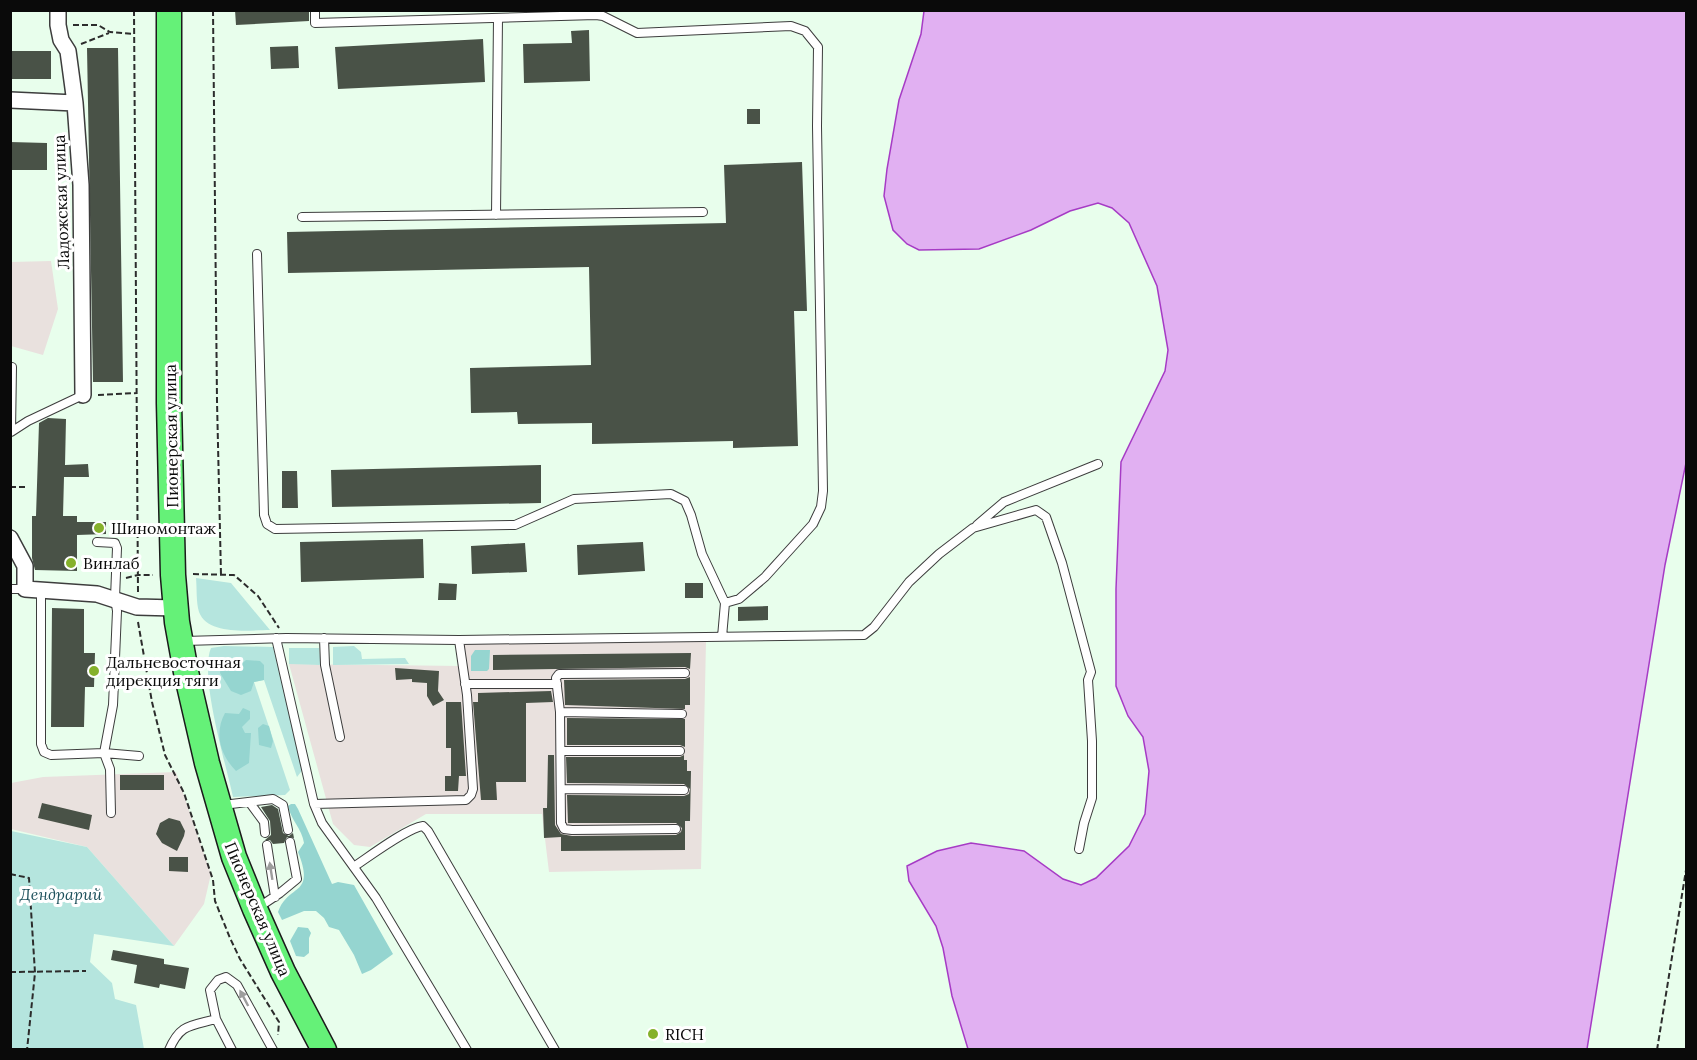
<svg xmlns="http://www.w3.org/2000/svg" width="1697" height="1060" viewBox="0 0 1697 1060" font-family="Lora,serif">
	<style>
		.industrial { fill: #e9e1de }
		.green { fill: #b5e5de }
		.forest { fill: #95d5d0 }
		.water { fill: #e1b0f2; stroke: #a63bc5; stroke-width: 1.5 }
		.building { fill: #495247 }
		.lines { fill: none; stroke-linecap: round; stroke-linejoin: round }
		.lane-casing { stroke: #3d3d3d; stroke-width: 10 }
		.street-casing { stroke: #3d3d3d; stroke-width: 18 }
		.primary-casing { stroke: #1b1b1b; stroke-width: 27 }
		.path { stroke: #2c2c2c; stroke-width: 2; stroke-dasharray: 6 3; stroke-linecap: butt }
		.lane { stroke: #fff; stroke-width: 8 }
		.street { stroke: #fff; stroke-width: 15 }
		.primary { stroke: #65f178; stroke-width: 24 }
		.oneway { fill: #9d9d9d }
		.poi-dot { fill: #85b12b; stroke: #fff; stroke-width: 2 }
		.labels { text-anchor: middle; stroke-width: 6; stroke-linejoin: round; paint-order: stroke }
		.street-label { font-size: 16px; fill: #0a0a0a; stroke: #fff }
		.poi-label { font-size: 16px; fill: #0a0a0a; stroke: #fff; text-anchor: start }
		.park-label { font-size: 16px; font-style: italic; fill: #1f525d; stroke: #fff }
	</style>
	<rect width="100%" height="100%" fill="#e8feec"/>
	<path class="industrial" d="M10 254 11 262 51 261 58 309 43 355 11 346Z
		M463 639 706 642 701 869 549 872 542 814H426L370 847 354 845 333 824 289 664 463 666Z
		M176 772 211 874 204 904 174 946 87 847 11 829V783L43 777Z"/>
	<path class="green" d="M196 578 231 583 270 630C251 630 208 636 199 612 196 602 197 589 196 578Z
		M224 646 273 647 304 768 297 777 264 680 254 682 290 790 285 795 233 797C226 764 199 676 211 648Z
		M354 646 361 652 362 659 405 658 409 664 333 665V647Z
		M289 648H319L321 665 289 664Z
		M11 831 87 847 174 946 94 934 90 962 112 983 115 999 136 1005 144 1049H11Z"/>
	<path class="forest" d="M475 650H490L489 669 487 671H471V656Z
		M246 660 260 661 264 665V680L254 682 251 691 241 695 231 691 220 673 221 665 228 663 233 668H237Z
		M243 708 250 711V719L242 727 245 733H251L249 763 236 771C220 755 214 733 225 713L239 714Z
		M263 724 269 726 273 741 271 748 259 745 258 728Z
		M291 804H295L298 809 332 884 338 882 354 885 393 954 371 970 362 974 354 955 339 930 329 927 324 918 316 911H304L282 920 278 912C288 883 316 897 298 852L304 843C302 829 291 820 288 806Z
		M298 927 308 928 311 933 309 938V953L304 957 296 956 290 941Z"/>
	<path class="water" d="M924 11H1686V463L1665 565 1587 1049H968L952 996 943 948 936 926 909 881 907 866 937 851 971 843 1024 851 1063 879 1081 885 1096 878 1129 846 1145 814 1149 771 1143 737 1128 716 1116 686V589L1121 462 1165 371 1168 350 1157 286 1129 223 1112 208 1098 203 1070 211 1031 230 979 249 919 250 907 244 893 230 884 196 887 169 899 100 921 34Z"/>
	<path class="building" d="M235 10H309V21L236 25Z
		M589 30 590 81 524 83 523 44 572 43 571 31Z
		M483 39 485 82 338 89 335 47Z
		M298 46 299 68 271 69 270 47Z
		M87 48H118L123 382H93Z
		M10 51H51V79H10Z
		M747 109H760V124H747Z
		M10 142 47 143V170H10Z
		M802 162 807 311H794L798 446 733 448V441L592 444V423L518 424 517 412 471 413 470 368 591 365 589 267 288 273 287 232 726 223 724 165Z
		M48 418 66 419 65 465 88 464 89 477H64L63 516H77V522H106V534L77 535V571L35 570 32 558V516H36L39 423Z
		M541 465V503L332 507 331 470Z
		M282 471H297L298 508H282Z
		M423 539 424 578 301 582 300 542Z
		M643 542 645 571 578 575 577 545Z
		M525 543 527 572 472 574 471 546Z
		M439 583 457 584 456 600H438Z
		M685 583H703V598H685Z
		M768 606V620L738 621V607Z
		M52 608 84 609V653H95L94 687H85L84 727H51Z
		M691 653 690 669 685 667 493 670V655Z
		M395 668 439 671 438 691 444 700 433 706 427 696V683L412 682V679L396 680Z
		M690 677V705H685V709L565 705 564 680 685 679Z
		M551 691 553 702 526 703V782H496L497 800H481L473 702H478V693Z
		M446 702H461L466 776H459L458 791H445V776H451V748H446Z
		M567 718 685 719V747L680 745H567Z
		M548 755H554L555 825 561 834 572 836 676 835 681 832 682 828 676 823H568L567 795 684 796 689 794 690 789 684 784 567 783 566 757H680L684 755V760H687V771H691L690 821H685V850L561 851V837L544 838 543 808H547Z
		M120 775H164V790H120Z
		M42 803 92 815 89 830 38 818Z
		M272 805 278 809 283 833 289 836 293 833 294 838 287 837 284 843 273 844 270 840H265L271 835 270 821 261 807Z
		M169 818 180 821 185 831 184 836 177 851 162 843 156 834 160 823Z
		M169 857H188V872L169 871Z
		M113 950 164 959V964L189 968 185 989 160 984 159 988 134 983 137 965 111 960Z"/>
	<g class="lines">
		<defs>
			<path id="lane" d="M315 10V23L596 15 603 16 637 33 791 26 805 31 818 47 817 126 823 491 821 507 813 524 765 577 739 599 725 603
				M496 215 498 18
				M302 217 703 212
				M257 254 264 515 267 524 275 529 515 525 574 499 671 494 685 501 691 515 702 554 725 603 722 637
				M12 367 11 432 28 421 83 395
				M977 525 1004 502 1098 464
				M10 589H25
				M41 590V744L44 752 51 755 104 753 113 705 117 611 115 598 117 548 115 543 97 542
				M276 638 314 804 322 823 376 898 467 1050
				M324 638 325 665 340 737
				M184 641 286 638 459 640 864 635 874 627 909 582 939 554 973 528 1036 510 1046 517 1062 563 1091 672 1088 680 1092 741V798L1084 823 1079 849
				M465 684H557
				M560 712 682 714
				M561 751H680
				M562 789 684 790
				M250 803 264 822 265 833
				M314 804 466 800 471 795 473 789 467 695 459 640
				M223 805 273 799 283 805 288 830
				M111 813 110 769 104 753 139 756
				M676 829 572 830 564 829 561 823 560 712 556 678 559 674 685 673
				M267 845 275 897
				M355 866C370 856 407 828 423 826L428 831 555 1050
				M259 907 280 893 297 879 290 842
				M169 1050C180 1024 190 1026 216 1019
				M232 1050 216 1019 210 990 218 980 226 977 237 985 273 1050"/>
			<path id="street" d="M58 10V25L61 40 68 51 75 103 81 185 83 395
				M10 100 75 103
				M10 538 25 566V589L97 594 137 607 175 608"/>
			<path id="primary" d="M169 10V403L173 575 177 622 186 672 207 763 234 857 255 909 283 972 324 1050"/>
		</defs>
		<use href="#lane" class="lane-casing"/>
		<use href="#street" class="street-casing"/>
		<use href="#primary" class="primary-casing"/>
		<path class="path" d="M134 10 138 593
			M213 10 217 401 221 575
			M73 25H98L110 32 134 34
			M81 44 109 33
			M98 395 137 393
			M10 487H25
			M193 574 234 575 258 596 279 628
			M126 578 138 575H153
			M138 622 152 702 165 755 184 793 213 880 215 901 230 938 240 959 279 1022 278 1035
			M10 874 29 878 35 973 27 1050
			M10 972 86 971
			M1657 1050 1686 870"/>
		<use href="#lane" class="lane"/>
		<use href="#street" class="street"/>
		<use href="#primary" class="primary"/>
	</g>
	<defs><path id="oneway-solid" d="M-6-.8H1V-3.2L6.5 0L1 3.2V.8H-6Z" transform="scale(1.5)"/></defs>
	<g class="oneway">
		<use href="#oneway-solid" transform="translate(271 871) rotate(-99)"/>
		<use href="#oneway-solid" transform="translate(244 998) rotate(-118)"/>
	</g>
	<g class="poi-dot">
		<circle cx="99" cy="528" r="6"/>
		<circle cx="71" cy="563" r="6"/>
		<circle cx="94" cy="671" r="6"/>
		<circle cx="653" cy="1034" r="6"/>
	</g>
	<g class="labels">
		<g class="street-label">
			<text transform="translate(61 202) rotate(-92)" y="6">Ладожская улица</text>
			<text transform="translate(171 436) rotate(-91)" y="6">Пионерская улица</text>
			<text transform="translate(258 909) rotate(67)" y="6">Пионерская улица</text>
		</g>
		<g class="poi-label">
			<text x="111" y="534">Шиномонтаж</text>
			<text x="83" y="569">Винлаб</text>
			<text x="106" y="668">Дальневосточная<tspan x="106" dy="18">дирекция тяги</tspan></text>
			<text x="665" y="1040">RICH</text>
		</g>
		<g class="park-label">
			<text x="61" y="900">Дендрарий</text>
		</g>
	</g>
	<rect width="1697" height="1060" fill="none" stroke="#0a0a0a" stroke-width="24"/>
</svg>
